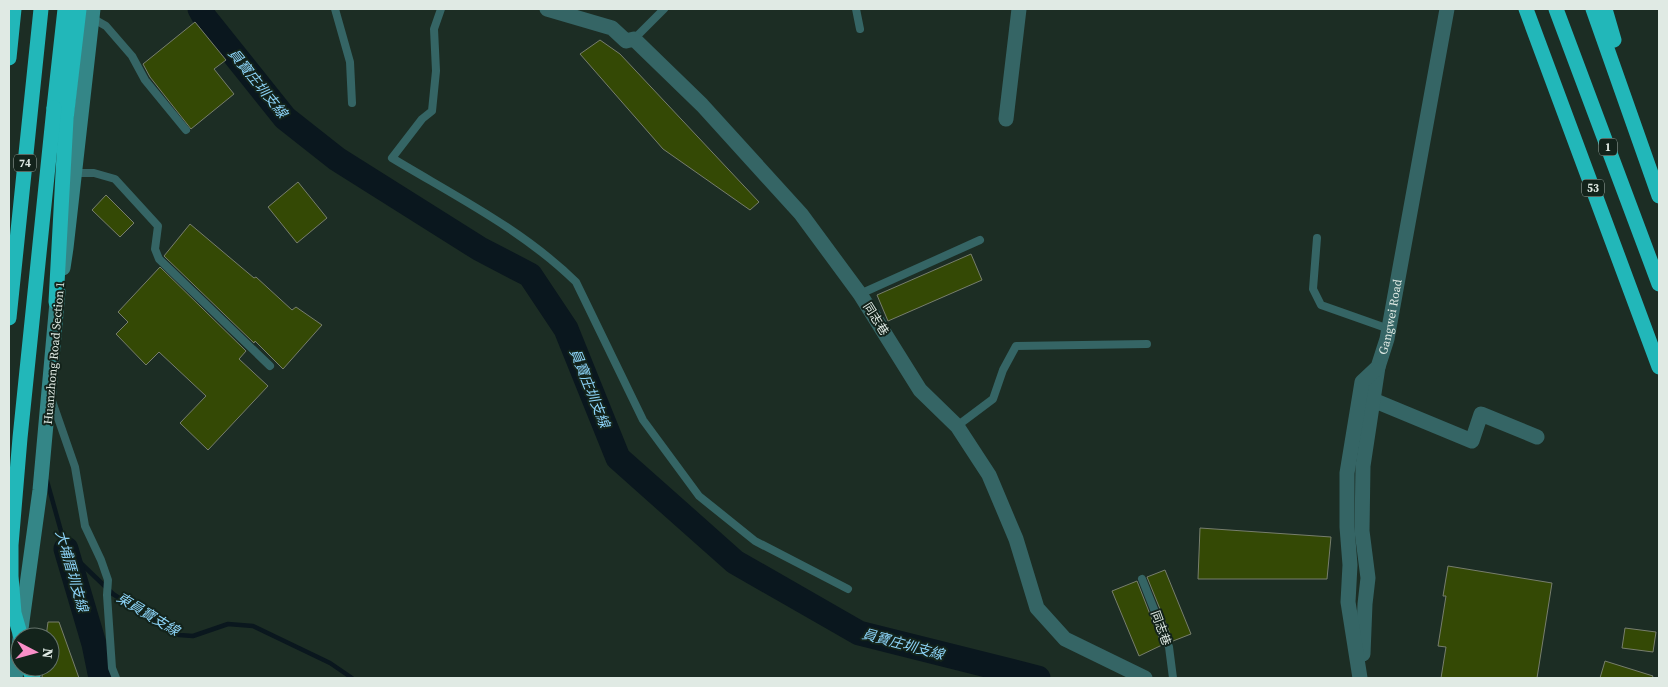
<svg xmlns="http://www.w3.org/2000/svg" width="1668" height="687" viewBox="0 0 1668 687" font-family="'Source Serif 4','Noto Sans TC',serif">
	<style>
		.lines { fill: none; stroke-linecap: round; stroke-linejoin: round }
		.stream { stroke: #0a171e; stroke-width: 4.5 }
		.river { stroke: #0a171e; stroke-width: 25 }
		.building { fill: #344905; stroke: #777e6d }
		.lane { stroke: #356565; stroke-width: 8 }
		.street { stroke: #356565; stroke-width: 15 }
		.secondary { stroke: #348687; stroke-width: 15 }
		.highway { stroke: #22b7b9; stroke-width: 15 }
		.highway-bridge { stroke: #22b7b9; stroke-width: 15 }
		.labels { text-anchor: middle; stroke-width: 4; stroke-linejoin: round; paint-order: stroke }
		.shield { fill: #13231b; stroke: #a2aea8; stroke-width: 1 }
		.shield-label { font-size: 11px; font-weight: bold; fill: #e0eae4 }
		.street-label { font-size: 12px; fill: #e0eae4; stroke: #13231b }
		.water-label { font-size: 14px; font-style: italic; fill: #8cd3f7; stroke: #13231b }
	</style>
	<rect width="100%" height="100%" fill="#1c2d24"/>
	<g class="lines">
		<path class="stream" d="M47 481 66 549 113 594 147 616 179 635 193 636 228 624 253 626 330 663 352 678"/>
		<path class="river" d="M200 9 205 18 285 118 337 159 480 249 530 275 566 329 618 458 735 562 859 633 1038 678
			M66 549 94 644 101 678"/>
	</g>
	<path class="building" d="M195 22 226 60 214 69 234 94 191 129 150 77 143 64Z
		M600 40 620 54 759 202 750 210 663 149 580 54Z
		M298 182 327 218 297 243 268 207Z
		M106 195 134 223 120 237 92 210Z
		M190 224 254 278 256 277 292 310 296 307 322 325 283 369 255 341 254 343 164 256Z
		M971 254 982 280 888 321 877 295Z
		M160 267 246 351 239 359 268 386 208 450 180 423 206 396 159 352 146 365 116 334 128 322 118 312Z
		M1200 528 1331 537 1327 579H1198Z
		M1448 566 1552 583 1537 678H1441L1446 647 1438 646 1446 596H1443Z
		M1165 570 1191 634 1173 641 1147 577Z
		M1137 581 1162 645 1139 656 1112 591Z
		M48 622H59L79 678H42L43 667H50V637H46Z
		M1625 628 1656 632 1653 652 1622 648Z
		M1605 661 1653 676 1652 678H1600Z"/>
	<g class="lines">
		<path class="lane" d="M335 9 350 62 352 103
			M441 9 434 29 436 71 432 111 422 119 392 158C455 196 523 230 576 282L643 420 699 496 755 541 848 589
			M856 9 860 29
			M92 18 106 26 132 56 145 80 186 130
			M634 39 664 9
			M74 173H94L115 179 158 226 155 249 159 259 270 366
			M1317 238 1313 289 1321 305 1389 329
			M860 294 980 240
			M51 398 75 467 85 526 101 560 108 580 107 595 112 668 116 678
			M957 426 993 399 1003 370 1016 346 1147 344
			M1142 579 1169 647 1173 678"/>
		<g class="street">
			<path d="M547 9 612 28 626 41 634 39 702 105 801 214 860 294 920 390 957 426 989 475 1016 539 1037 608 1065 639 1145 678"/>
			<path d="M1006 119 1019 9"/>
			<path d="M1373 400 1472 441 1481 414 1537 437"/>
			<path d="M1363 654 1365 604 1368 578 1362 531 1363 466 1378 367"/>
			<path id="s1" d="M1360 678 1348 602 1350 565 1347 527V473L1362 382 1378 367 1387 339 1447 9"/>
		</g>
		<path class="secondary" d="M63 268 66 248 93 9
			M20 636 40 490 58 291
			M15 678 20 639"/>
		<path class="highway" d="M1526 9 1659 367
			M1556 9 1659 284
			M1593 9 1659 196
			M1605 9 1614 40
			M9 58 14 9
			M54 108 65 9
			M56 302 66 119 79 9
			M9 318 41 9
			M28 667 33 678"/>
		<path class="highway-bridge" d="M21 637 14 613 11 576V545L20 438 54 108"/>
	</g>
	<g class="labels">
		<g class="shield">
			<rect x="1599" y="138.5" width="18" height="17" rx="4"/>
			<rect x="14" y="154.5" width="22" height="17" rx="4"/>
			<rect x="1582" y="179.5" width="22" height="17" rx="4"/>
		</g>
		<g class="shield-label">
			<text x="1608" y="151">1</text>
			<text x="25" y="167">74</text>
			<text x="1593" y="192">53</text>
		</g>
		<g class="street-label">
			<text dy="4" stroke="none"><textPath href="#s1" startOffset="372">Gangwei Road</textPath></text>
			<text transform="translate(876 319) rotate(58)" y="4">同志巷</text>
			<text transform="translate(54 353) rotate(-85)" y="4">Huanzhong Road Section 1</text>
			<text transform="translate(1161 628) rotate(70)" y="4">同志巷</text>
		</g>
		<g class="water-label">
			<text transform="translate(258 83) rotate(51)" y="5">員寶庄圳支線</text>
			<text transform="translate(590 388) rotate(68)" y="5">員寶庄圳支線</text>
			<text transform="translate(72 571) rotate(74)" y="5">大埔厝圳支線</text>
			<text transform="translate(148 614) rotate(31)" y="5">東員寶支線</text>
			<text transform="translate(903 644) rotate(15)" y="5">員寶庄圳支線</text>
		</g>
	</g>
	<rect width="1668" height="687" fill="none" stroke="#e0eae4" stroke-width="20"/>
	<g transform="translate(35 652) rotate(96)"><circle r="24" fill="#13231b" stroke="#65736b"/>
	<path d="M0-4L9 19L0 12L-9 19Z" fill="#f98fc8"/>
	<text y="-8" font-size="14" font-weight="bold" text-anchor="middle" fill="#e0eae4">N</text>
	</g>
</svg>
